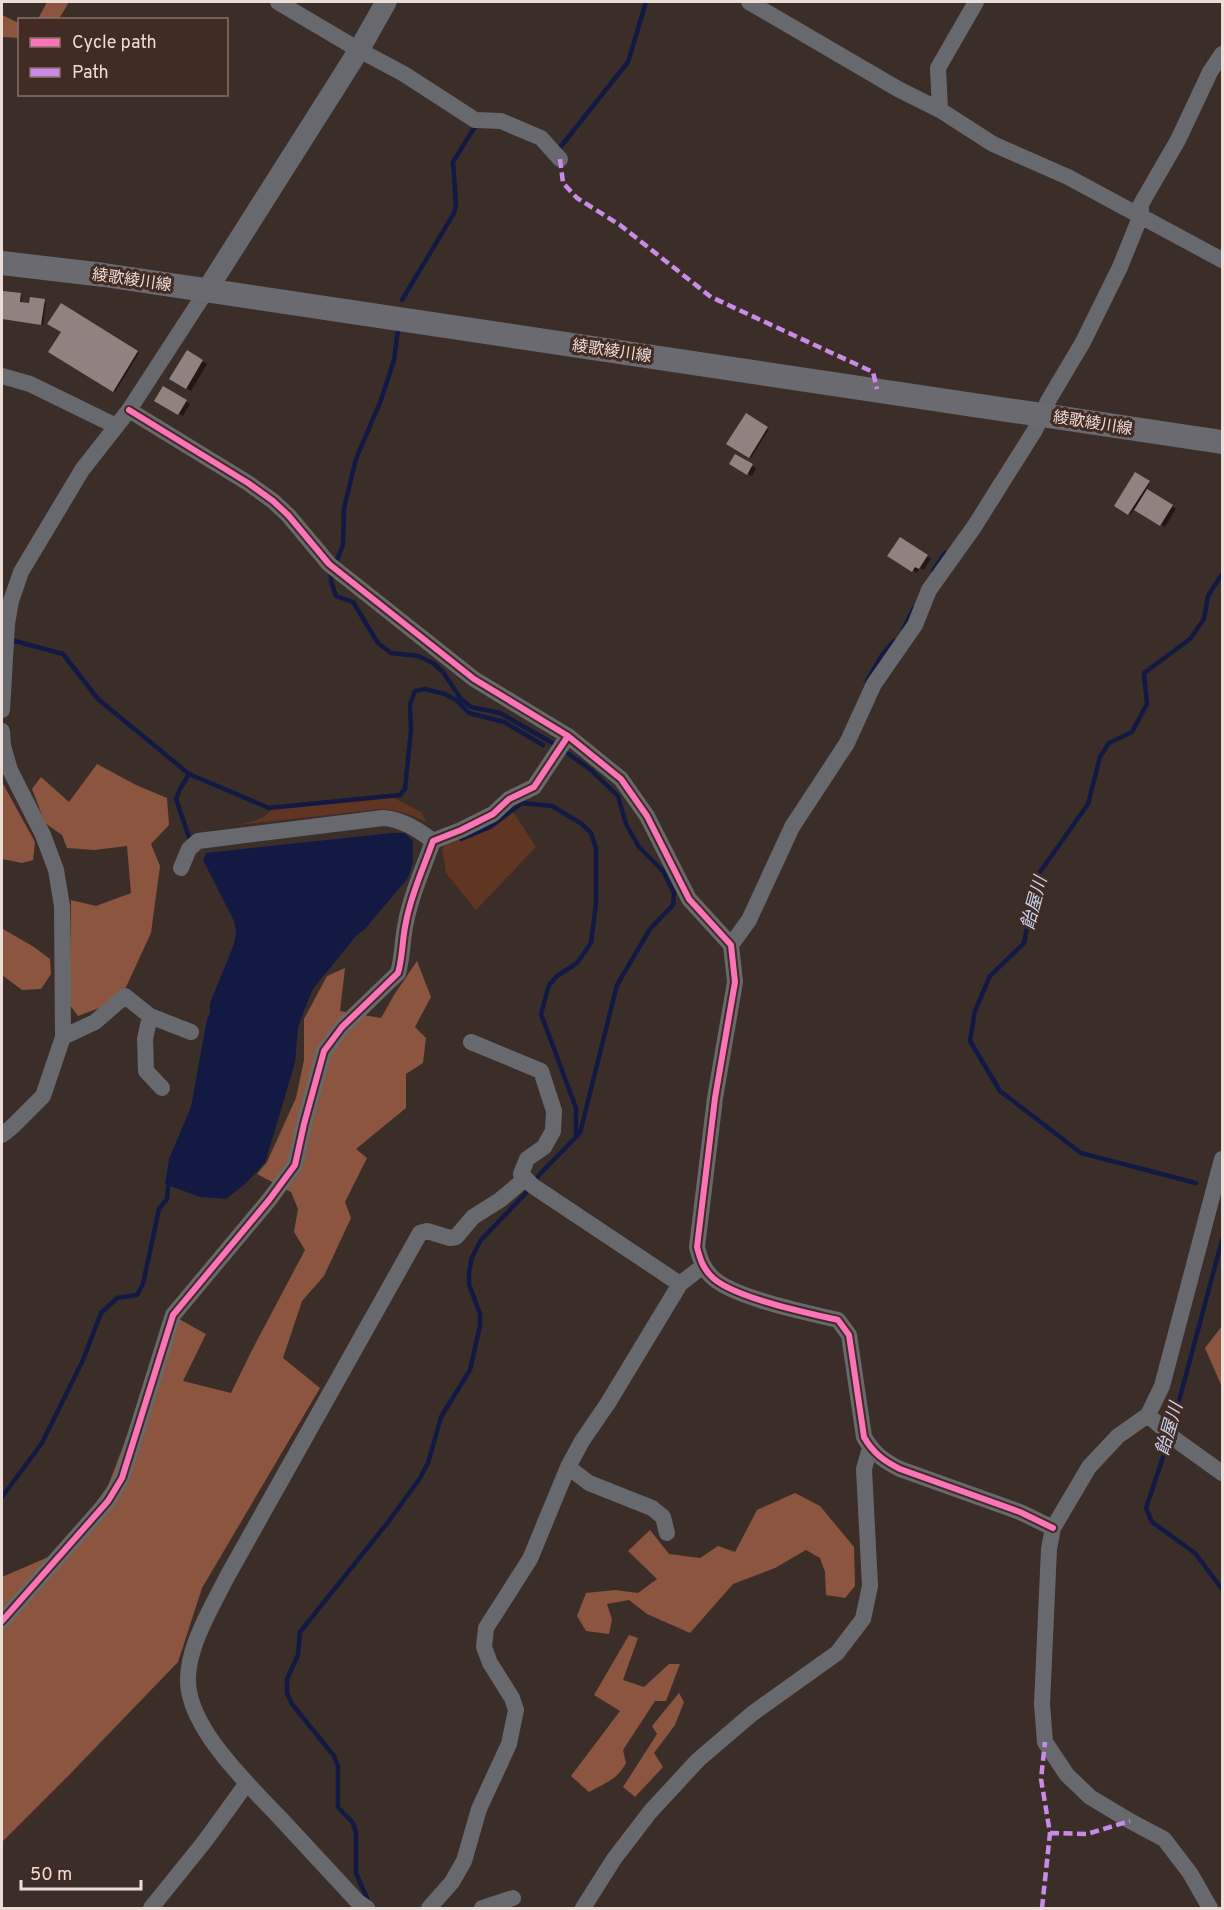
<svg xmlns="http://www.w3.org/2000/svg" width="1224" height="1910" viewBox="0 0 1224 1910" font-family="Overpass,'Noto Sans JP',sans-serif">
	<style>
		.green { fill: #603522 }
		.forest { fill: #8b553f }
		.water { fill: #121a44 }
		.shadow { fill: #0007 }
		.lines { fill: none; stroke-linecap: round; stroke-linejoin: round }
		.stream { stroke: #121a44; stroke-width: 4.5 }
		.building { fill: #8f837f }
		.minor { stroke: #68696f; stroke-width: 16 }
		.tertiary { stroke: #68696f; stroke-width: 21 }
		.secondary { stroke: #6b6a70; stroke-width: 24 }
		.quiet { stroke: #ca8be6; stroke-width: 4.5; stroke-dasharray: 9 4.5; stroke-linecap: butt }
		.cycleway-casing { stroke: #422b22; stroke-width: 10 }
		.cycleway { stroke: #fb73b8; stroke-width: 6 }
		.labels { text-anchor: middle; stroke-width: 6; stroke-linejoin: round; paint-order: stroke }
		.street-label { font-size: 16px; fill: #edddd7; stroke: #422b22 }
		.water-label { font-size: 18px; font-style: italic; fill: #c7d3f4; stroke: #422b22 }
	</style>
	<rect width="100%" height="100%" fill="#3b2e29"/>
	<path class="green" d="M392 797 421 812 426 822C412 815 399 810 382 809L210 828C230 825 259 826 272 809Z
		M510 807 536 847 476 910 446 873 442 848 451 839 491 825Z"/>
	<path class="forest" d="M47 2H69L59 19H38Z
		M2 15 19 23V38L2 37Z
		M97 764 136 785 167 798 169 825 151 844 160 866 151 933 126 987 102 1007 78 1016 69 1004 71 900 96 906 131 893 127 846 94 850 67 848 62 835 45 823 32 789 41 777 69 802Z
		M2 782 35 842 33 860 22 863 2 859Z
		M2 926 3 929 34 947 50 959 51 974 41 989 22 990 2 975Z
		M417 961 431 997 415 1027 426 1038 423 1063 406 1074V1108L356 1149 367 1158 345 1202 351 1218 324 1276 302 1301 283 1358 320 1388 202 1588 178 1662 71 1773 2 1842V1577L60 1552 108 1486 147 1383 179 1319 206 1334 183 1381 231 1393 251 1352 305 1250 294 1232 298 1209 291 1192 257 1174 267 1162 296 1098 304 1060V1019L327 976 345 968 340 1011 381 1018 394 995Z
		M1222 1326V1387L1205 1348Z
		M795 1493 820 1506 854 1547 855 1586 845 1598 826 1595 825 1572 820 1558 806 1550 775 1568 733 1584 690 1633 647 1614 629 1600 607 1604 612 1619 609 1634 586 1631 577 1616 586 1593 615 1590 638 1593 657 1579 628 1551 650 1530 669 1554 700 1558 718 1546 735 1552 757 1510Z
		M629 1635 638 1638 623 1680 644 1687 669 1664H680L666 1701H655L623 1750 626 1763C618 1779 604 1784 589 1792L571 1776 620 1711 594 1695Z
		M679 1693 684 1702 675 1725 654 1753 663 1767 635 1797 623 1787 657 1734 652 1726Z"/>
	<path class="water" d="M392 833H405L413 841V863L408 878 364 930 356 936 313 989 304 1011 298 1028 295 1063 265 1163 245 1184 226 1199 200 1197 165 1184 169 1159 191 1107 207 1019 210 1013V1003L234 944 236 933 234 921 203 860 206 853Z"/>
	<path class="shadow" d="M5 293 22 296 21 304 30 305 46 302 43 325 2 319Z
		M61 305 139 353 115 392 99 382 63 332Z
		M187 352 207 364 191 391 171 379Z
		M164 388 190 404 183 416 156 400Z
		M746 415 769 429 751 458 728 443Z
		M735 456 756 468 752 476 731 464Z
		M1136 474 1150 483 1146 490 1176 509 1165 527 1134 509 1130 515 1116 506Z
		M900 539 931 558 924 570 920 568 917 573 889 556Z"/>
	<g class="lines">
		<path class="stream" d="M558 150 628 62 646 2
			M402 300 454 213 456 205 453 162 474 128 479 125
			M335 565 343 545 344 508 356 459 381 400 394 360 398 330
			M933 571 945 553
			M331 572V581L336 596 353 602 378 643 391 653 418 656 433 663 443 672 461 699 471 707 500 713 556 745
			M903 630 914 608
			M15 641 63 654 98 699 189 774 269 808 400 795 405 789 411 730 410 704 415 691 425 689 445 694 456 700 469 713 504 722 543 745
			M867 681 882 655 894 641
			M189 837 176 799 180 789 189 774
			M461 839 490 827 522 803 552 806 582 824 591 833 596 848V903L591 943 577 963 557 976 549 985 541 1014 576 1108V1137
			M1196 1183 1081 1153 1000 1091 970 1041 975 1011 990 976 1024 943 1038 875 1088 804 1100 757 1109 743 1132 732 1147 704 1144 673 1190 639 1204 619 1208 596 1222 574
			M1171 1431 1222 1240
			M1169 1439 1146 1508 1152 1522 1195 1553 1222 1589
			M2 1497 42 1443 83 1360 101 1313 117 1298 137 1295 143 1284 159 1209 167 1199 168 1187 172 1182
			M369 1903 356 1873V1833L353 1823 338 1807V1766L334 1756 292 1704 287 1693V1679L298 1655 300 1632 389 1521 420 1478 428 1463 441 1417 470 1370 480 1326V1314L469 1284V1272L472 1257 481 1240 525 1194 540 1174 580 1133 617 985 650 929 673 905 674 893 663 871 639 847 626 824 618 796 591 770 563 750"/>
	</g>
	<path class="building" d="M3 291 21 293 20 302 29 303 30 297 45 299 41 325 2 319Z
		M61 303 138 351 113 392 48 352 61 332 47 324Z
		M187 350 203 360 186 389 169 379Z
		M163 386 187 400 178 415 154 401Z
		M746 413 768 427 749 458 726 444Z
		M735 454 753 464 747 475 729 464Z
		M1135 472 1150 481 1128 515 1114 506Z
		M1147 489 1173 505 1160 526 1134 510Z
		M900 537 928 555 919 569 915 567 912 572 887 556Z"/>
	<g class="lines">
		<path class="minor" d="M278 2 359 50 404 74 475 120 501 121 541 138 560 159
			M749 2 898 89 940 110 993 144 1068 177 1222 260
			M940 110 938 68 976 2
			M2 376 30 384 116 426
			M129 410 248 483 273 501 288 515 329 564 474 679 568 736 621 779 647 816 689 899 731 945 735 982 715 1098 697 1247C700 1259 703 1268 711 1276 730 1297 808 1313 838 1320L849 1335 864 1437C873 1453 884 1461 900 1469L1020 1512 1053 1528
			M2 710 7 624 11 601 21 572 82 470 129 410 207 290
			M2 731 3 746 10 770 43 835 56 870 62 906 63 1037 43 1096 12 1127 2 1135
			M181 868 189 849 198 841 383 818C402 819 419 830 433 841
			M731 945 749 920 792 827 847 743 874 684 915 625 929 590 974 527 1035 430 1048 401 1083 342 1120 267 1141 215V204L1178 140 1210 72 1222 54
			M150 1016 145 1039 146 1071 162 1088
			M63 1037 95 1022 125 996 150 1016 191 1032
			M471 1042 541 1071 554 1111 553 1131 544 1147 527 1159 521 1174 533 1186 680 1284
			M1148 1415 1176 1440 1222 1473
			M568 1467 589 1483 652 1508 663 1517 667 1533
			M2 1621 108 1501 122 1478 173 1315 269 1200 295 1165 304 1124 324 1051 342 1027 398 973C403 956 402 939 406 922 411 894 424 867 433 841L461 830 493 814 509 799 534 787 568 736
			M151 1908 205 1841 247 1783
			M367 1908 357 1901C332 1874 307 1847 282 1820 251 1787 197 1737 189 1691 182 1654 212 1607 228 1575L420 1233 427 1231 450 1238 456 1237 473 1217 500 1200 525 1179
			M429 1908 452 1882 464 1861 479 1809 509 1744 516 1710 512 1698 490 1663 484 1647 486 1628 530 1559 568 1467 582 1441 608 1403 680 1284 703 1266
			M482 1908 513 1898
			M583 1908 614 1859 650 1812 698 1760 753 1713 837 1653 863 1619 870 1586 864 1469 870 1448
			M1210 1908 1190 1873 1164 1839 1130 1821 1090 1797 1067 1775 1045 1742 1042 1704 1049 1549 1053 1528 1089 1467 1118 1436 1148 1415 1162 1386 1222 1159"/>
		<path class="tertiary" d="M207 290 359 50 386 2"/>
		<path class="secondary" d="M2 263 104 275 1222 442"/>
		<path class="quiet" d="M560 159 563 183 577 198 620 225 711 297 873 372 877 389
			M1050 1833 1087 1834 1130 1821
			M1042 1908 1050 1833 1041 1779 1045 1742"/>
		<defs>
			<path id="cycleway" d="M129 410 248 483 273 501 288 515 329 564 474 679 568 736 621 779 647 816 689 899 731 945 735 982 715 1098 697 1247C700 1259 703 1268 711 1276 730 1297 808 1313 838 1320L849 1335 864 1437C873 1453 884 1461 900 1469L1020 1512 1053 1528
				M2 1621 108 1501 122 1478 173 1315 269 1200 295 1165 304 1124 324 1051 342 1027 398 973C403 956 402 939 406 922 411 894 424 867 433 841L461 830 493 814 509 799 534 787 568 736"/>
		</defs>
		<use href="#cycleway" class="cycleway-casing"/>
		<use href="#cycleway" class="cycleway"/>
	</g>
	<g class="labels">
		<g class="street-label">
			<text transform="translate(132 279) rotate(8)" y="6">綾歌綾川線</text>
			<text transform="translate(612 350) rotate(8)" y="6">綾歌綾川線</text>
			<text transform="translate(1093 422) rotate(9)" y="6">綾歌綾川線</text>
		</g>
		<g class="water-label">
			<text transform="translate(1034 903) rotate(-75)" y="6">飴屋川</text>
			<text transform="translate(1169 1429) rotate(-74)" y="6">飴屋川</text>
		</g>
	</g>
	<rect width="1224" height="1910" fill="none" stroke="#edddd7" stroke-width="6"/>
	<rect x="18" y="18" width="210" height="78" fill="#422b22" stroke="#86726a" stroke-width="1.5"/>
	<rect x="30" y="38" width="30" height="9" fill="#fb73b8" stroke="#86726a" stroke-width="1.5"/>
	<text x="72" y="48" font-size="18" fill="#edddd7">Cycle path</text>
	<rect x="30" y="68" width="30" height="9" fill="#ca8be6" stroke="#86726a" stroke-width="1.5"/>
	<text x="72" y="78" font-size="18" fill="#edddd7">Path</text>
	<path d="M21 1880v9h120v-9" fill="none" stroke="#edddd7" stroke-width="3"/>
	<text x="30" y="1880" font-size="18" fill="#edddd7" stroke="#422b22" stroke-width="4.5" paint-order="stroke">50 m</text>
</svg>
